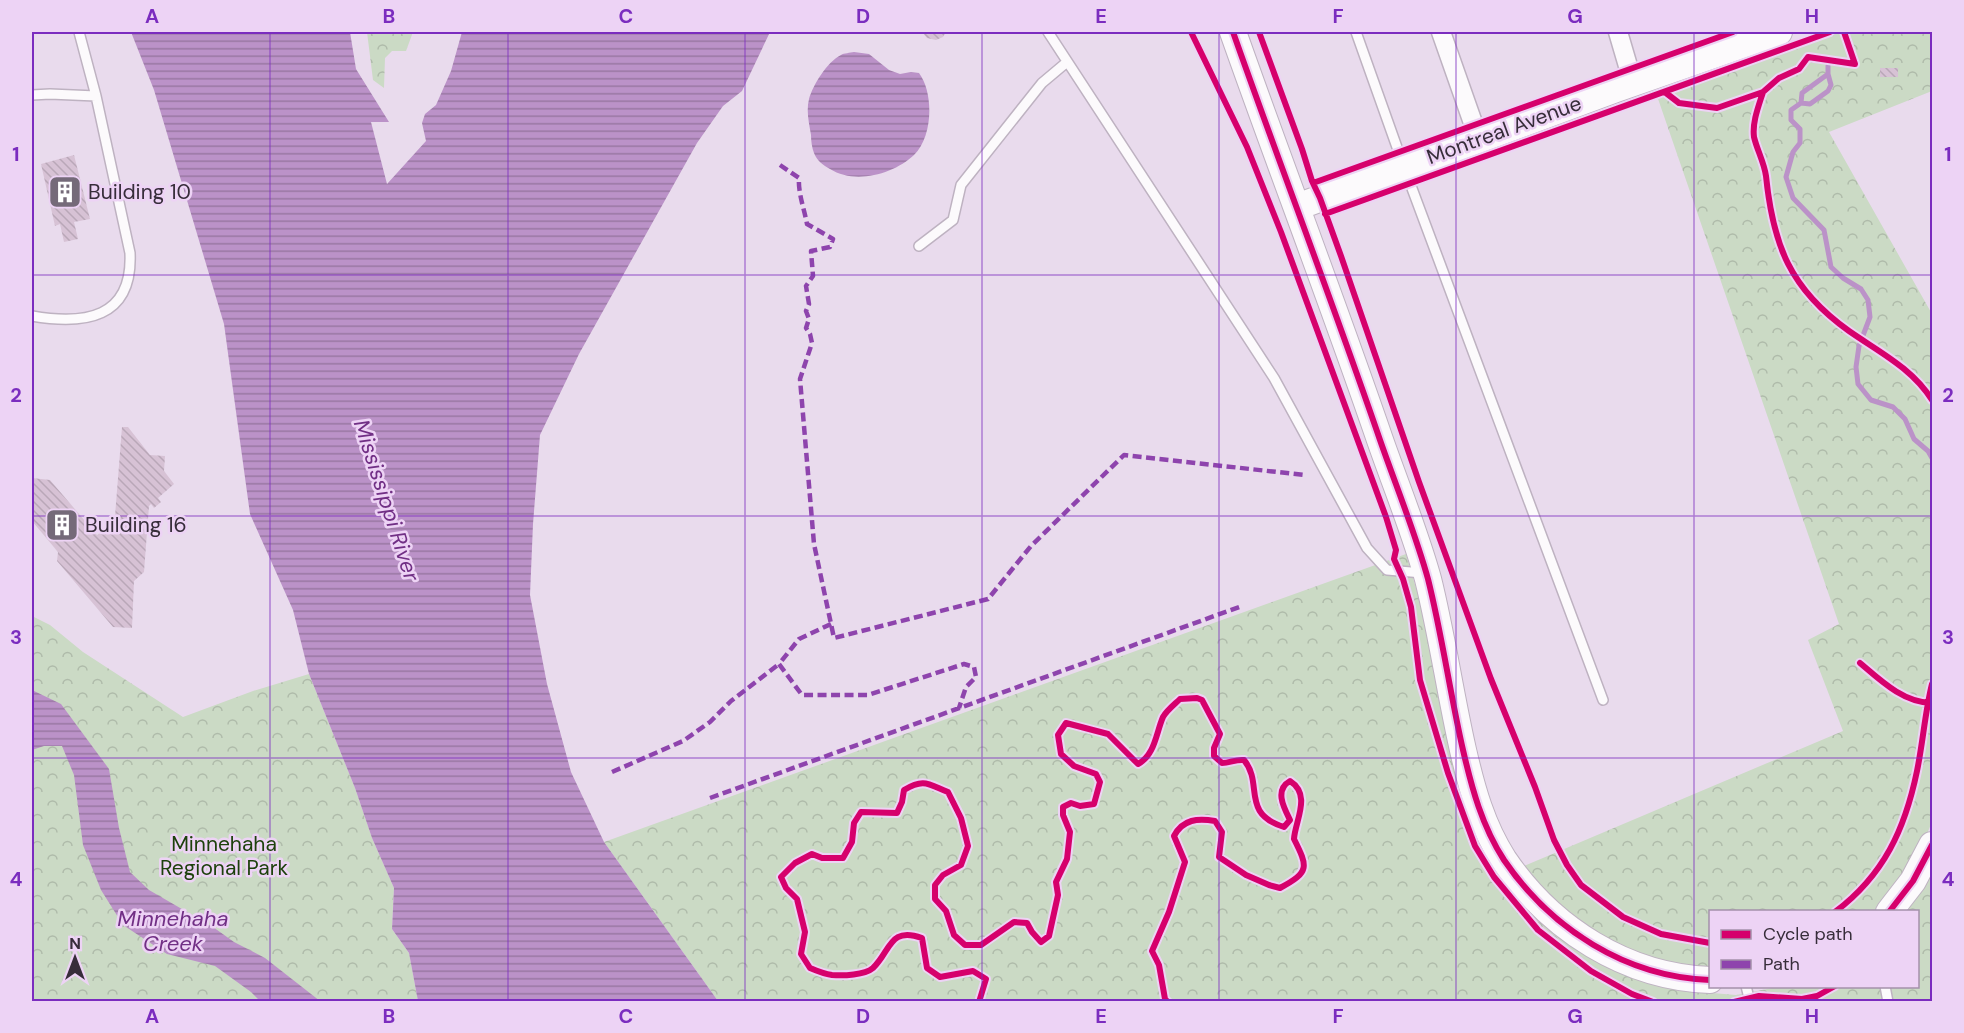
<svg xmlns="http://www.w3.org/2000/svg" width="1964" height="1033" viewBox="0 0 1964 1033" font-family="'DM Sans',sans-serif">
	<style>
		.forest { fill: url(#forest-crowns) }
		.water { fill: url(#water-rules) }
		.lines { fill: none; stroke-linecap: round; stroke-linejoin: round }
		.stream { stroke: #bb92c8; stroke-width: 5 }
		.building { fill: url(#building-back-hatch) }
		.lane-casing { stroke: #beb2c1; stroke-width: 12 }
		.street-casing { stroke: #beb2c1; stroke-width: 21 }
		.secondary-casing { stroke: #beb2c1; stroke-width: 28 }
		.lane { stroke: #fcfafc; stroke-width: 9 }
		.street { stroke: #fcfafc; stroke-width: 18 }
		.secondary { stroke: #fcfafc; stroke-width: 26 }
		.quiet { stroke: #8e44ad; stroke-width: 4.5; stroke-dasharray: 9 4.5; stroke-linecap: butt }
		.cycleway-casing { stroke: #edd3f5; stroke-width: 10 }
		.cycleway { stroke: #d6006c; stroke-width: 6 }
		.grid { fill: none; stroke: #7b2cbf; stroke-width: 1.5; stroke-opacity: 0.55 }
		.labels { text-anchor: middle; stroke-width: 5; stroke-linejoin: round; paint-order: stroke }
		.street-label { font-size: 21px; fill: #372d3a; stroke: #edd3f5 }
		.poi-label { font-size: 21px; fill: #372d3a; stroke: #edd3f5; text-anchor: start }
		.park-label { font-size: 21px; fill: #1d410c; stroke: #edd3f5 }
		.water-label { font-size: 22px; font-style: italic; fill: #712f85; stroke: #edd3f5 }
		.neatline { fill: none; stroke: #7b2cbf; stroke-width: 2 }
		.grid-label { font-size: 20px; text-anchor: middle; font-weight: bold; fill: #7b2cbf }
	</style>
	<defs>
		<pattern id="forest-crowns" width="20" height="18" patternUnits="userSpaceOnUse" patternTransform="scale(1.5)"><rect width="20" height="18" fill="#cbdac5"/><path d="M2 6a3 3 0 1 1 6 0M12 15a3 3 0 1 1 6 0" fill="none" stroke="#afbbaa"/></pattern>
		<pattern id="water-rules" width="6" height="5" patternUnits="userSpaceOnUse" patternTransform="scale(1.5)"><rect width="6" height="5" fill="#bb92c8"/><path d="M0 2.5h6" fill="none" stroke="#9978a3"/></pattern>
		<pattern id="building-back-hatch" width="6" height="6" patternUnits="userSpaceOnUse" patternTransform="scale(1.5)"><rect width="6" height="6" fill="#d7c2d5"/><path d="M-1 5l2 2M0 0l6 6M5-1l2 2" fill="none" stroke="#b9a7b8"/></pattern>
	</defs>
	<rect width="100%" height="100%" fill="#e9dbed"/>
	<path class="forest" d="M367 32H413L406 51H392L385 58 384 88 373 80Z
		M1834 32H1932V91L1829 132 1932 314V822C1916 860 1905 881 1876 911L1710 912V970L1645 958 1604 942 1557 909 1519 868 1843 731 1808 640 1839 624 1656 93Z
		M1406 554 1423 612 1440 706 1453 763 1469 819 1480 841 1530 911 1548 929 1570 945 1602 963 1636 978 1677 990 1736 995 1783 986H1918V912L1904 911 1917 898 1932 872V1001H718L604 842Z
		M32 616 50 625 83 652 183 717 253 691 309 674 355 788 372 838 394 888 392 929 409 953 418 1001H32Z"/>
	<path class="water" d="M131 32H350L356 69 389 122H371L387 184 426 141 422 123 425 114 436 105 451 71 462 32H770L742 91 723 106 697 143 579 354 540 435 533 524 530 595 547 684 571 772 604 842 718 1001H418L409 953 392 929 394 888 372 838 355 788 309 674 293 610 250 514 224 324 154 90Z
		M854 52 869 54 889 70 900 74 911 72 919 73C934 93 933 137 914 155 894 174 855 185 830 169 823 165 817 161 814 153 812 148 811 141 811 135 809 123 806 111 809 99 813 85 827 62 841 55 844 53 850 53 854 52Z
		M32 690 61 704 109 769 119 828 130 872 149 890 213 927 234 942 265 958 320 1001H260L251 992 215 966 167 954 123 925 101 890 83 845 74 775 62 746H44L32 750Z"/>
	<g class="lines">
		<path class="stream" d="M1828 66V74L1831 85 1828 91 1810 104 1801 103 1791 110V120L1800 129V143L1793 152 1786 177 1793 198 1824 230 1831 267 1843 278 1861 289 1868 300 1870 317 1859 346 1856 367 1858 384 1871 400 1893 407 1905 419 1914 439 1928 451 1932 458
			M1801 103 1802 93 1828 74"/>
	</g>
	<path class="building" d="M922 32H946L943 37 936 40 927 38Z
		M1880 68H1898V77H1880Z
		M74 155 90 219 74 222 78 239 64 242 60 224 55 226 41 164Z
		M122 427H128L150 455 165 456 164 471 174 484 158 498 161 502 154 508 151 504 149 506 144 572 134 581 132 628 113 627 57 561 58 552 32 521V478L50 480 97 535 105 529H114Z"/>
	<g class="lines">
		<defs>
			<path id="lane" d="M1048 32 1274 378 1367 548 1387 570 1423 573
				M1356 32 1404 167 1603 700
				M32 95 50 94 96 96
				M919 246 953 220 961 185 1042 83 1067 62
				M32 316C84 325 133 319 130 253L96 96 79 32
				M1746 986 1750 1002
				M1885 986 1888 1002"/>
			<path id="street" d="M1441 32 1479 140
				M1618 32 1633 83"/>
			<path id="secondary" d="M1233 32C1281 168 1333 303 1380 440 1396 486 1415 532 1428 579 1442 635 1450 693 1463 750 1472 789 1482 826 1504 860 1551 929 1626 977 1710 980
				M1297 207 1616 89 1779 32
				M1889 912 1913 881 1932 845"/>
		</defs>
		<use href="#lane" class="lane-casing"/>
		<use href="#street" class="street-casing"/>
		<use href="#secondary" class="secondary-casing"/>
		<use href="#lane" class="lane"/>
		<use href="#street" class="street"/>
		<use href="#secondary" class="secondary"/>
		<path class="quiet" d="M780 165 799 178C798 193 804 208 807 224L833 239 830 247 811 251 813 276 806 286 809 304 806 311 809 319 806 328 810 334 812 343 800 379 814 544 834 638 988 599 1031 546 1124 455 1304 475
			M831 624 799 639 779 664 802 695H868L964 664 974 667 976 677 966 687 959 708
			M612 772 683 741 710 722 731 701 779 664
			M710 798 1242 606"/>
		<defs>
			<path id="cycleway" d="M1191 32 1247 147 1281 232 1386 517 1396 550 1394 559 1403 579 1411 607 1420 680 1448 773 1475 846 1494 877 1538 930 1591 971 1632 994 1653 1002
				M1233 32C1281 168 1333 303 1380 440 1396 486 1415 532 1428 579 1442 635 1450 693 1463 750 1472 789 1482 826 1504 860 1551 929 1626 977 1710 980
				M1259 32 1302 149 1312 181 1320 198 1341 256 1419 482 1491 679 1535 787 1554 840 1567 865 1581 885 1623 917 1661 934 1710 943
				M1763 92C1759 105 1752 122 1754 137 1757 150 1764 162 1766 176 1773 245 1790 289 1849 331 1879 352 1912 368 1932 400
				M1666 93 1679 103 1717 108 1763 92 1779 78 1799 69 1808 57 1855 64 1844 32
				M1313 183 1733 32
				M1325 214 1830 32
				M1860 663C1881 681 1904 703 1932 703
				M1835 912C1884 875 1905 829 1917 771 1923 742 1925 712 1932 684
				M1889 912 1913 881 1932 845
				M979 1002 986 979 973 971 940 977 927 968 922 938C889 926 891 951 873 968 865 975 843 976 832 975 825 974 817 971 810 968L801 954 805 932 797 899 786 888 781 877 795 863 812 854 822 858H843L852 842 854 823 861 812 897 813 902 802 904 790C924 778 928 784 948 792L961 818 968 846 961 865 943 875 935 885V899L946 911 954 935 965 945H981L1014 922 1027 923 1032 932 1041 942 1049 936 1058 895 1056 882 1067 859 1070 832 1063 815V807L1071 803 1080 806 1094 804 1100 782 1096 774 1074 766 1061 754 1058 735 1066 723 1108 734 1138 764C1155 755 1156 733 1163 717 1167 710 1175 704 1180 699L1197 698 1202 700 1220 734 1214 748V756L1222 763C1230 763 1236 759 1244 760 1264 784 1240 813 1284 827L1290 820C1284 808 1274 790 1290 781 1312 795 1295 821 1294 839 1308 867 1310 872 1280 888L1269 885 1246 875 1219 857 1222 832 1215 821C1198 818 1183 819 1174 836L1185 862 1169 912 1152 951 1159 965 1165 999 1168 1002
				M1734 1002 1759 996 1802 999 1817 996 1835 986"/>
		</defs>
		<use href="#cycleway" class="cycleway-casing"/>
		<use href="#cycleway" class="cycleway"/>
	</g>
	<path class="grid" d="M270 32V1002M508 32V1002M745 32V1002M982 32V1002M1219 32V1002M1456 32V1002M1694 32V1002M32 275H1932M32 516H1932M32 758H1932"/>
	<defs>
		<symbol id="building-square" viewBox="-11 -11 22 22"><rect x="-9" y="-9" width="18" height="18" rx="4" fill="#756a79" stroke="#edd3f5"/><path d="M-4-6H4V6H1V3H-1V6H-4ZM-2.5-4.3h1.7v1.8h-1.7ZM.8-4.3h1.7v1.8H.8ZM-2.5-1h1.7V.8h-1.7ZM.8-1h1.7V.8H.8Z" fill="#fff"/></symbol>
	</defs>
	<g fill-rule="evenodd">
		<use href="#building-square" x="46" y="173" width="38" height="38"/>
		<use href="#building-square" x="43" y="506" width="38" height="38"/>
	</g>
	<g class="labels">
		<g class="street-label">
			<text transform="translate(1504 130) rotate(-20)" y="7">Montreal Avenue</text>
		</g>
		<g class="poi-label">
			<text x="88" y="199">Building 10</text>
			<text x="85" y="532">Building 16</text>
		</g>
		<g class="park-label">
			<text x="224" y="851">Minnehaha<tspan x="224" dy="24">Regional Park</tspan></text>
		</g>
		<g class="water-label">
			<text transform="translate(387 500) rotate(72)" y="8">Mississippi River</text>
			<text x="173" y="926">Minnehaha<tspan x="173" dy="25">Creek</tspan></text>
		</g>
	</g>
	<rect width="1964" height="1033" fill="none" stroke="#edd3f5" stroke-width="66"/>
	<rect x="1709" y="910" width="210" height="78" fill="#edd3f5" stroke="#a491aa" stroke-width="1.5"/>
	<rect x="1721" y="930" width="30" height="9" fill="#d6006c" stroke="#a491aa" stroke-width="1.5"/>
	<text x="1763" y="940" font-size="18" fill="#372d3a">Cycle path</text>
	<rect x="1721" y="960" width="30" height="9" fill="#8e44ad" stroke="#a491aa" stroke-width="1.5"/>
	<text x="1763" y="970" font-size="18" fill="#372d3a">Path</text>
	<g transform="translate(75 958)" stroke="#edd3f5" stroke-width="4.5" paint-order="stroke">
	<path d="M0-4.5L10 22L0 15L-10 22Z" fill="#372d3a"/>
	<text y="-9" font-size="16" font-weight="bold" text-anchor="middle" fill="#372d3a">N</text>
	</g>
	<rect x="33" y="33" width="1898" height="967" class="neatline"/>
	<g class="grid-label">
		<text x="152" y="23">A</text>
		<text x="389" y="23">B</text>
		<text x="626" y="23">C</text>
		<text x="863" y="23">D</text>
		<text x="1101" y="23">E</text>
		<text x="1338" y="23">F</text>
		<text x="1575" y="23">G</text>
		<text x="1812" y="23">H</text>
		<text x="16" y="161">1</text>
		<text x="1948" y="161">1</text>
		<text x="16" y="402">2</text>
		<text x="1948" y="402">2</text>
		<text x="16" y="644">3</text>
		<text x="1948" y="644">3</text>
		<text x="16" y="886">4</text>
		<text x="1948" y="886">4</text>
		<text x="152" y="1023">A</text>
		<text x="389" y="1023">B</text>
		<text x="626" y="1023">C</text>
		<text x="863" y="1023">D</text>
		<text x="1101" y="1023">E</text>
		<text x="1338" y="1023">F</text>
		<text x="1575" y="1023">G</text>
		<text x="1812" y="1023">H</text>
	</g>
</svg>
